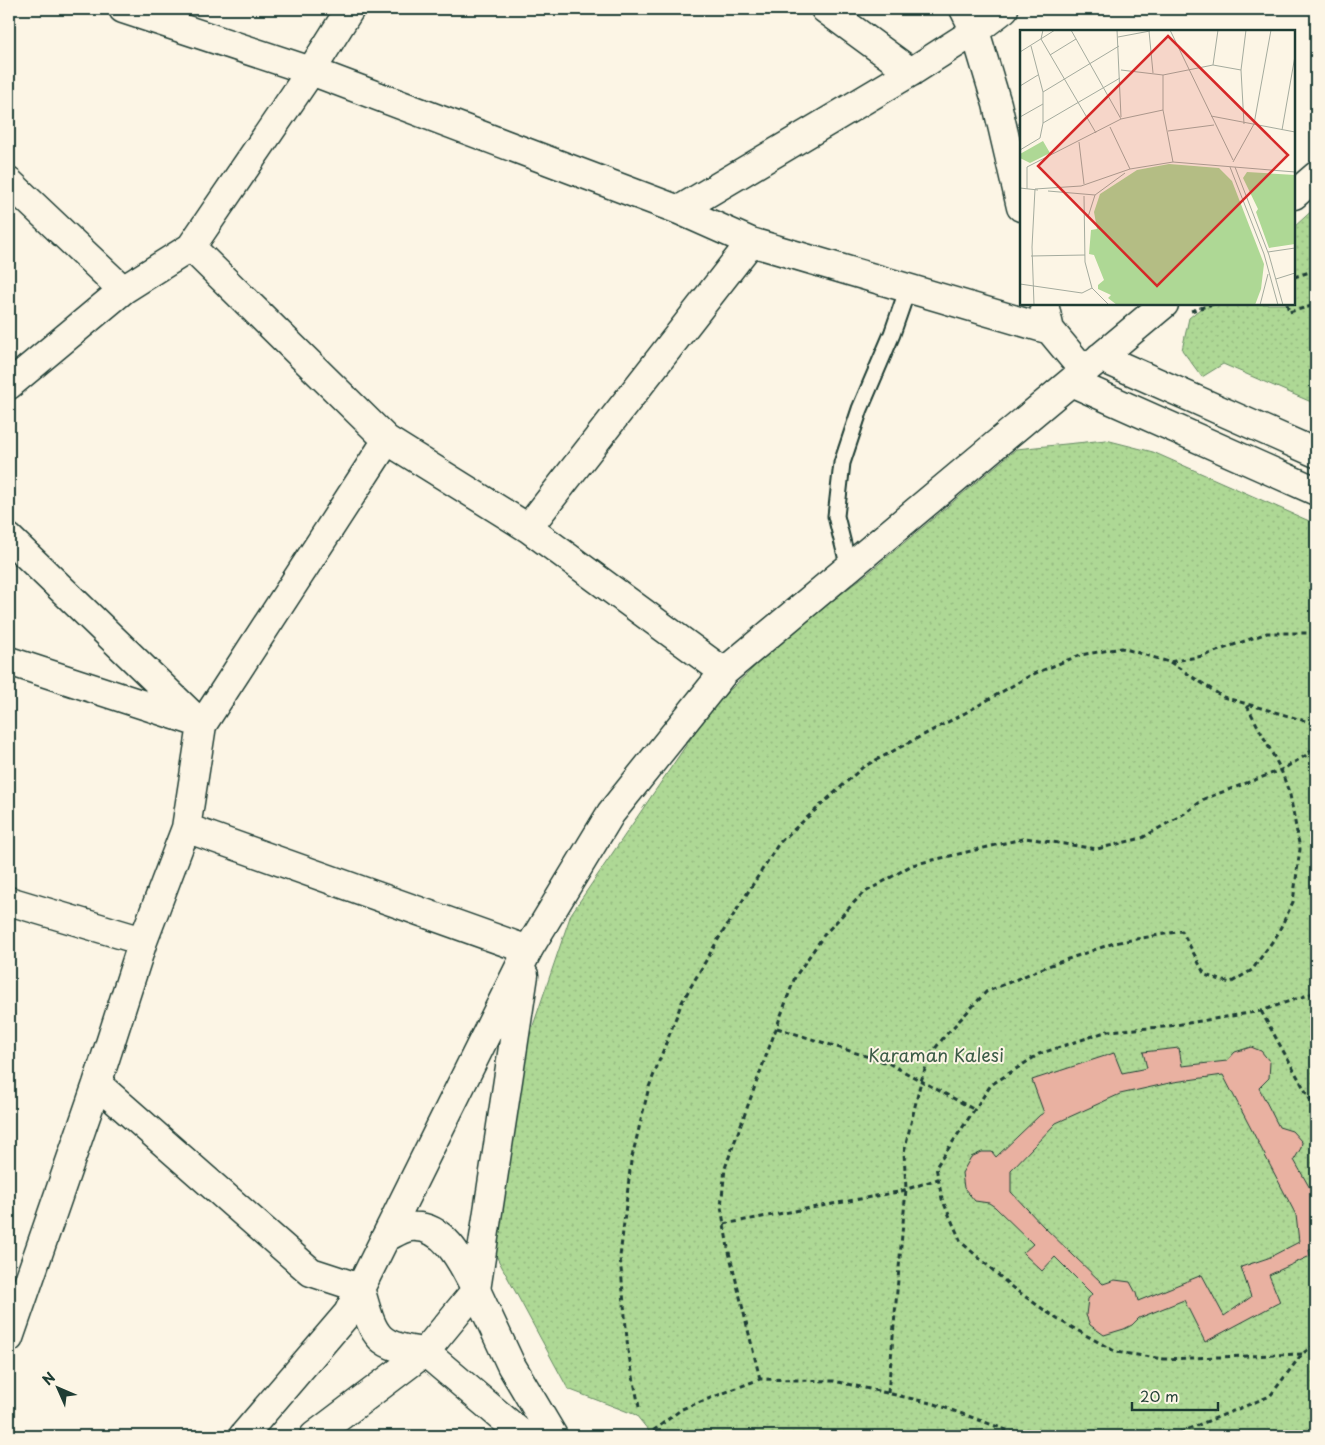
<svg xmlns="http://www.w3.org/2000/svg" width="1325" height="1445" viewBox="0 0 1325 1445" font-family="'Playpen Sans',sans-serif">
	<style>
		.grass { fill: url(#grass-dots); stroke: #668a64 }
		.building { fill: #e9b1a1; stroke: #1f3d34; fill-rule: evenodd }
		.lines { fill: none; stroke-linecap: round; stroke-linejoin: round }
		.service-casing { stroke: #1f3d34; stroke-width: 19 }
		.minor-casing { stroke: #1f3d34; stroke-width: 31 }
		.tertiary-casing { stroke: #1f3d34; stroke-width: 31 }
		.secondary-casing { stroke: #1f3d34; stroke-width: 31 }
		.path { stroke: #1f3d34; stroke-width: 3; stroke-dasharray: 5 4; stroke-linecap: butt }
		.service { stroke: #fcf5e5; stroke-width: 15 }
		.minor { stroke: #fcf5e5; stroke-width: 28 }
		.tertiary { stroke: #fcf5e5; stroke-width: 28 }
		.secondary { stroke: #fcf5e5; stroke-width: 28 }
		.labels { text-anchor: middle; stroke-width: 4; stroke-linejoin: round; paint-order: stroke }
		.park-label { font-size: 18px; fill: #3c5c47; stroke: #fcf5e5 }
		.inset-road { fill: none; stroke: #a4ab9e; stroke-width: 1 }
		.view { fill: #d62828; fill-opacity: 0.15; stroke: #d62828; stroke-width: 2.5 }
		.inset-edge { fill: none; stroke: #1f3d34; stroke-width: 2.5 }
	</style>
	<defs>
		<pattern id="grass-dots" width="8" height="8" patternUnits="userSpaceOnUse" patternTransform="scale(1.25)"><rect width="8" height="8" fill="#aed895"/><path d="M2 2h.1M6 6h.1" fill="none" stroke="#95ba81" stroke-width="1.8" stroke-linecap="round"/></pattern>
	</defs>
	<rect width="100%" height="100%" fill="#fcf5e5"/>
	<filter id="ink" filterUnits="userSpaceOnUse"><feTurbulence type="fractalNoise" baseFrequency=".02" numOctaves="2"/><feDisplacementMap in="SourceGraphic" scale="10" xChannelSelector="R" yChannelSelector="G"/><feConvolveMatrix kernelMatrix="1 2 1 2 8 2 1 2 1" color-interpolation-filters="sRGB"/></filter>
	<g filter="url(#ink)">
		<path class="grass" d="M1316 207V404L1223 364 1202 377 1182 350 1189 318 1206 304H1294V227Z
			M1106 440 1153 452 1316 524V1436H653L636 1415 568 1389 495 1254 521 1061 571 914 713 706 788 635 868 573 1016 449Z"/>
		<path class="building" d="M1251 1047 1261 1051 1270 1062 1269 1078 1259 1088 1279 1127 1292 1131 1302 1142 1301 1148 1294 1160 1316 1199V1248L1309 1250 1310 1256 1269 1275 1280 1302 1205 1342 1184 1300 1139 1318 1132 1325 1124 1329 1104 1335 1090 1325 1086 1315 1088 1299 1092 1294 1055 1257 1042 1271 1023 1253 1033 1244 995 1207 989 1203 975 1201 964 1188 962 1173 971 1157 982 1152H992L996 1157 1040 1115 1044 1113 1032 1080 1114 1053 1122 1073 1147 1068 1143 1052 1179 1048 1182 1066 1227 1061 1235 1052ZM1223 1075 1296 1215 1299 1242 1268 1258 1241 1267 1251 1297 1224 1316 1202 1275 1138 1301 1136 1293 1130 1282 1115 1280 1103 1284 1043 1226 1011 1192V1170L1056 1123 1120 1094 1174 1082Z"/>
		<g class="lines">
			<defs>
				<path id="service" d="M849 568 836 516 842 463 860 409 892 334 908 288"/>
				<path id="minor" d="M123 9 311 71 679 210 751 242 1050 330
					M825 9 911 72
					M964 9 975 31 997 104 1021 207
					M9 182 123 290
					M679 210 911 72 975 31 1004 9
					M191 247 387 440 528 528 724 672
					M1044 304 1050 330 1084 371
					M9 385 123 290 191 247 311 71 350 9
					M528 528 751 242
					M9 538 202 725
					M9 661 196 722
					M186 828 528 950
					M9 901 143 941
					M97 1084 311 1272 360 1288
					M9 1338 97 1084 143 941 186 828 202 725 387 440"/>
				<path id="tertiary" d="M476 1290 511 1365 553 1436
					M425 1352 524 1436"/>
				<path id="secondary" d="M1294 195 1316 176
					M1100 357 1316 453
					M1071 382 1316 491
					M385 1238C392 1235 401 1228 410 1227 445 1223 463 1264 476 1290
					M360 1288C374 1335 373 1346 425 1352
					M243 1436 348 1313 528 950 611 813 724 672 1164 304
					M314 1436 425 1352 476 1290 524 975"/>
			</defs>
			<use href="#service" class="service-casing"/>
			<use href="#minor" class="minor-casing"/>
			<use href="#tertiary" class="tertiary-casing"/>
			<use href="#secondary" class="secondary-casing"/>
			<path class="path" d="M1294 277 1316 270
				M1287 304 1289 312 1316 305
				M1191 311 1213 304
				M1170 662 1223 697 1316 724
				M1261 1011 1316 1110
				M777 1028 888 1063 975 1110
				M724 1224 898 1192 938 1179
				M1302 1354 1164 1359 1116 1352 1057 1319 1013 1288 961 1242 942 1199 936 1167 991 1085 1039 1054 1108 1031 1163 1027 1226 1017 1261 1011 1316 992
				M760 1379 728 1248 724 1224 721 1207 725 1168 795 977 824 935 862 894 912 865 1026 838 1097 849 1142 838 1187 812 1204 799 1281 770 1305 756 1316 747
				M888 1393 906 1189 904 1152 921 1081 930 1055 944 1037 986 992 1048 966 1114 943 1182 931 1205 975 1230 983 1252 970 1277 935 1293 902 1300 849 1290 795 1281 770 1246 704
				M639 1407 628 1351 620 1257 631 1161 649 1087 682 1002 719 938 779 843 863 767 965 713 1031 675 1080 655 1122 648 1169 662 1203 656 1267 633H1316
				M646 1436 682 1409 760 1379 834 1381 935 1404 1023 1436
				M1171 1436 1270 1396 1302 1354 1316 1344"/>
			<use href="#service" class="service"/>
			<use href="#minor" class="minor"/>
			<use href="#tertiary" class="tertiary"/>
			<use href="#secondary" class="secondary"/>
		</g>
	</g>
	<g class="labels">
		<g class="park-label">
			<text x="936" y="1062">Karaman Kalesi</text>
		</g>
	</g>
	<g transform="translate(1020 30)">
		<rect width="275" height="275" fill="#fcf5e5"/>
		<path d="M23 111 30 123 10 133 0 128V124ZM149 134 199 138 212 151 244 234 241 259 235 275H97L88 268 91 265 78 259V255L84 250 74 225 69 224 71 200 77 199 74 182 80 164 117 140ZM227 142 275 145V214L249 218 236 182 238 179 223 148Z" fill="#aed895"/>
		<path class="inset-road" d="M23 0 21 9 76 103M51 0 101 89M97 0 101 87M150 0 213 130M198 0 193 35 221 40M129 1 133 43M98 7 130 1M0 22 35 0M30 25 56 9M101 40 143 45 193 35M143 45V80L153 132M0 56 18 45M23 62 99 16M191 86 275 102M0 87 23 74M23 93 100 48M224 94 221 40 226 0M90 97 110 139M262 100 275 26M148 101 194 95M59 112 64 154M0 120 20 108 23 93V62L11 16M213 132 234 94 251 0M210 137 244 224 258 275M215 137 249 225 263 275M0 158 18 160M7 159V137L101 89 143 80M15 159 61 156 110 139 153 132 275 142M28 161 75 165 105 143M64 166 65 232 72 258 89 275M68 187 75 165M248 222 275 218M11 226 65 225M256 249 275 243M0 254 62 263 72 258M14 275 12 217 15 159M240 275 248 244"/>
		<path class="view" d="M148 6 268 125 137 256 18 136Z"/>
		<rect width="275" height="275" class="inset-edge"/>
	</g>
	<rect width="1325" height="1445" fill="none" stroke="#fcf5e5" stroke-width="30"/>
	<rect x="15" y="15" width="1295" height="1415" fill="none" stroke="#1f3d34" stroke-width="2" filter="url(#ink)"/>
	<g transform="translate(58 1388) rotate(315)" stroke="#fcf5e5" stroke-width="4" paint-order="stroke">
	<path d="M0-4L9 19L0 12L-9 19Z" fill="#1f3d34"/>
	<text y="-8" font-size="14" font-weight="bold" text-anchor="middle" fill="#1f3d34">N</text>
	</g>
	<path d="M1132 1402v8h86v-8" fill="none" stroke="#1f3d34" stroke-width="2.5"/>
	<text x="1140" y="1402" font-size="15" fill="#1f3d34" stroke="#fcf5e5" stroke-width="4" paint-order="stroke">20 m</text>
</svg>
